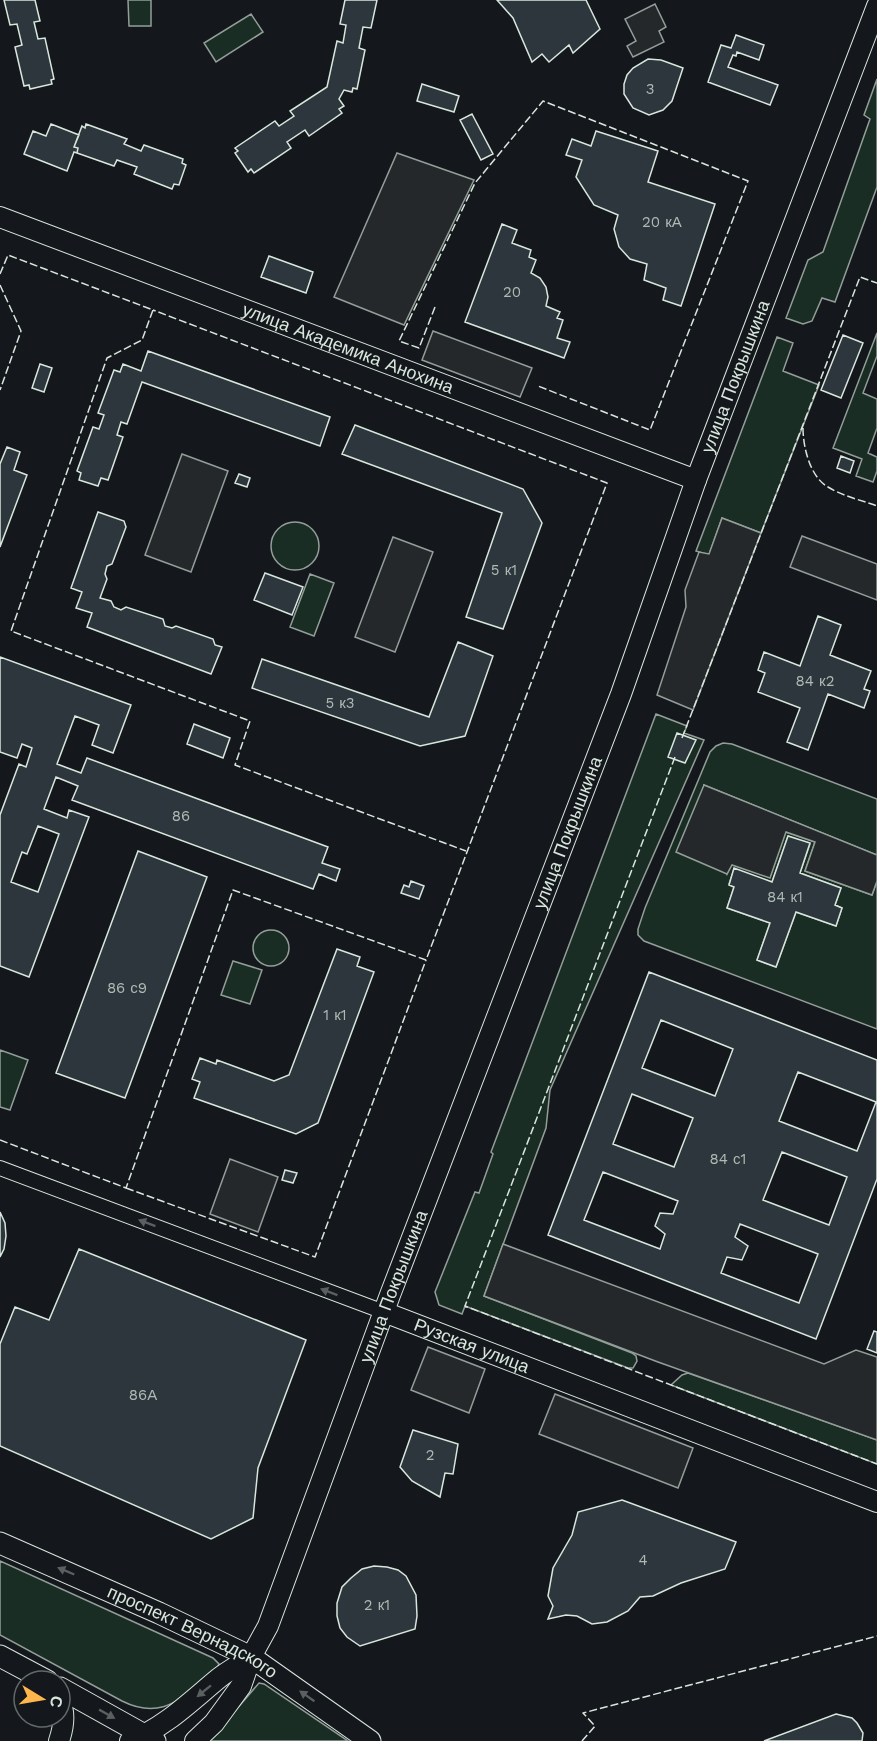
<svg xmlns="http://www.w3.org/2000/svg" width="877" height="1741" viewBox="0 0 877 1741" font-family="'Work Sans',sans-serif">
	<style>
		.green { fill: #1a2d24; stroke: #939e99; stroke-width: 1.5; fill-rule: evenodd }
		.parking { fill: #24282b; stroke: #939e99; stroke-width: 1.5 }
		.building { fill: #2c363c; stroke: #d8e6dc; stroke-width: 1.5; fill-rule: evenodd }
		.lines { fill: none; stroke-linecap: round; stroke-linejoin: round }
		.street-casing { stroke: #d8e6dc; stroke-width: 16 }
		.secondary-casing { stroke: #d8e6dc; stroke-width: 22 }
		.primary-casing { stroke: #d8e6dc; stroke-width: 23 }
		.street { stroke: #14181c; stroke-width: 14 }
		.secondary { stroke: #14181c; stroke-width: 20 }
		.primary { stroke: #14181c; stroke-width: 21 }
		.fence { stroke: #d8e6dc; stroke-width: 1.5; stroke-dasharray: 8 3; stroke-linecap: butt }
		.oneway { fill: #59605f }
		.labels { text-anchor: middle; stroke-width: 4.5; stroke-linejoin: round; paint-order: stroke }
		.number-label { font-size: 15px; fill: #adbab4 }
		.street-label { font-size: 18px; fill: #d8e6dc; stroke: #14181c }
	</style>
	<rect width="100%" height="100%" fill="#14181c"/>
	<path class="green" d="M128 0H151V26H129Z
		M251 14 263 32 216 62 204 43Z
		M877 79V187L835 302 822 298 812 321 803 324 786 318 808 260 823 252 870 119 864 115Z
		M877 333V356L863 393 877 399V428L868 453 877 457V471L873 482 856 476 862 459 833 448Z
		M777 337 793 343 783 371 819 385 761 533 722 518 709 555 696 551Z
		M271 546a24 24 0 1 1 48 0a24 24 0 1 1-48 0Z
		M310 574 334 583 314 636 290 627Z
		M656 714 687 726 684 733 704 740 550 1090 546 1128 484 1296 632 1353 636 1356 637 1361 633 1368H628L465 1306 462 1314 439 1305 435 1292 475 1192 479 1193 493 1154 491 1152Z
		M723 743 732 744 877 799V855L704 785 727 874 731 865 786 832 815 842 805 871 872 895 877 881V1029L644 941 638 935V929L645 908 710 752 716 746ZM788 836 810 844 800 873 841 888 835 905 842 908 836 926 796 912 776 967 757 960 770 923 727 908 734 887 729 884 734 869 772 882Z
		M253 948a18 18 0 1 1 36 0a18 18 0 1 1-36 0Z
		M233 961 262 970 250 1004 221 995Z
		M0 1050 28 1060 10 1110 0 1107Z
		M688 1373 877 1440V1464L671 1385 682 1375Z
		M0 1561 213 1658 219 1664C215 1673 207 1678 200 1684 174 1706 154 1717 122 1701L0 1635Z
		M259 1683 264 1684 348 1741H209Z"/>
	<path class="parking" d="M655 4 666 27 659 31 664 42 633 57 627 46 636 41 625 19Z
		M397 153 474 180 404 325 334 297Z
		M433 331 532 368 520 397 422 360Z
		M182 454 228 471 191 572 145 555Z
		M722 518 761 533 693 710 657 695 686 607 685 590 699 552 709 554Z
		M802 536 877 564V600L790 567Z
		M393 537 433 552 395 652 355 637Z
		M704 785 877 855V881L872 895 805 871 815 842 786 832 770 878 732 865 727 874 676 852Z
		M230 1159 278 1177 258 1232 210 1214Z
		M503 1244 824 1364 856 1350 877 1357V1440L658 1362 484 1296Z
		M428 1347 485 1369 469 1413 411 1390Z
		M555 1394 693 1448 678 1488 539 1434Z"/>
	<path class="building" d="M4 0H35L40 21 34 22 38 39 45 38 54 79 51 80 52 84 30 89 29 85 24 86 15 47 22 45 17 24 10 25Z
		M345 0H377L371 28 363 27 359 48 365 50 357 89 353 88 352 92 344 90 339 99 344 106 339 109 342 113 309 136 305 130 287 142 291 148 254 173 251 169 248 172 235 153 238 151 235 148 275 121 279 126 294 116 290 111 327 87 337 41 343 43 346 25 340 24Z
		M497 0H586L600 29 573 53 569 45 549 62 542 54 532 62 513 18Z
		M736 35 764 45 759 60 737 52 736 56 733 55 728 67 778 85 770 105 708 82 721 45 731 48Z
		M648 59 661 60 683 68 672 101 663 110 649 115 633 108 624 94V84L627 75 633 68Z
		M422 84 459 96 454 112 417 101Z
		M472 114 493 154 481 160 460 120Z
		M51 124 79 135 74 147 78 148 77 153 74 152 67 171 24 154 33 131 46 136Z
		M86 124 127 139 124 144 141 151 144 145 183 159 182 163 186 165 179 185 174 184 172 189 134 174 137 167 117 160 114 166 77 153 78 148 74 147 82 126 85 128Z
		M596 131 658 151 648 182 715 204 681 306 663 300 666 288 644 280 647 264 630 259 619 247 614 229 618 215 594 205 576 177 582 160 566 155 572 139 591 146Z
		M502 224 517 230 512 243 531 250 529 257 536 260 531 273 540 278 546 287 548 297 546 306 560 312 557 318 563 320 557 338 570 342 564 358 465 322Z
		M269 256 313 272 306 293 261 277Z
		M843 335 863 343 841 398 821 390Z
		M148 351 330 417 320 446 142 382 127 424 121 422 117 435 123 437 108 480 101 478 98 486 79 480 81 473 77 471 93 427 99 429 104 415 98 413 114 370 120 372 123 364 141 371Z
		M40 364 52 368 44 392 32 388Z
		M355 425 523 489 542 523 503 629 466 617 502 513 342 454Z
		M7 447 20 452 14 470 27 475 0 547V464Z
		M841 456 854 461 850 473 837 468Z
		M239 474 250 478 247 487 235 483Z
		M98 512 124 521 126 527 112 564 107 566 105 574 107 579 100 598 111 601 114 607 121 610 126 607 163 619 165 626 172 628 176 626 213 639 215 645 222 647 211 674 87 627 92 613 76 608 82 592 71 588Z
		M265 573 303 587 292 615 254 600Z
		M818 616 841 625 830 655 871 671 864 689 870 691 864 708 828 694 808 750 787 742 800 708 758 692 765 673 758 670 764 652 800 666Z
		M458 642 493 656 465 736 420 746 252 688 262 659 429 717Z
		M0 657 131 705 113 753 92 745 99 725 75 716 57 764 81 773 87 758 328 847 322 863 340 869 336 881 319 874 313 889 72 800 78 786 56 777 44 809 67 818 69 810 89 817 29 977 0 966V815L19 764 26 767 32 748 22 744 17 758 0 752ZM38 826 59 834 38 892 11 882 22 852 27 854Z
		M194 724 230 738 223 758 187 744Z
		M677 733 696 740 685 763 668 757Z
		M788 836 810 843 800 873 841 888 835 905 842 908 836 926 796 912 776 967 757 960 770 923 727 908 734 887 729 885 734 868 772 882Z
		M138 851 207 877 125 1098 56 1073Z
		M411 881 424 886 419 899 401 893 404 885 409 887Z
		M337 949 360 957 357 966 374 972 318 1123 296 1134 194 1098 200 1082 192 1079 200 1058 216 1064 217 1060 274 1081 289 1075Z
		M649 972 877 1060V1179L816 1339 548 1235ZM661 1020 733 1049 715 1096 642 1068ZM798 1072 876 1102 857 1151 779 1121ZM632 1094 693 1118 674 1167 613 1144ZM782 1152 847 1177 829 1225 763 1200ZM603 1172 678 1201 673 1214 660 1213 655 1226 665 1234 660 1249 584 1220ZM740 1224 818 1254 799 1303 721 1273 727 1257 742 1260 748 1246 735 1237Z
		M285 1170 297 1173 293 1183 282 1180Z
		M0 1212 5 1223 6 1236 4 1249 0 1257Z
		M79 1249 306 1340 258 1468 253 1518 211 1539 0 1446V1344L15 1307 49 1320Z
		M874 1331 877 1332V1353L867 1349Z
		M413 1430 458 1444 453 1474 445 1473 440 1497 412 1481 400 1467Z
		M622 1500 736 1542 725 1569 681 1583 653 1596 640 1597 628 1611 607 1622 592 1624 577 1616 566 1615 548 1619 553 1606 548 1596 553 1568 572 1535 578 1512Z
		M374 1566 387 1567 398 1570 406 1576 416 1595 417 1616 415 1629 360 1646 347 1637 340 1628 337 1616V1603L342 1587 351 1578 362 1569Z
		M836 1714 852 1718 857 1723 863 1733 862 1741H764Z"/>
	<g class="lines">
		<defs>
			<path id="street" d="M0 1168 384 1312"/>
			<g id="secondary">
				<path id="s1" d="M0 217 696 480"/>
				<path id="s2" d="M384 1312 877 1502"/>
				<path d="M59 1741C63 1729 66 1714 60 1702"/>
				<path d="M130 1741C164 1728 191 1701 219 1678 229 1670 241 1664 251 1657"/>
				<path id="s3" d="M195 1741 214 1723 241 1686 251 1657 268 1626 390 1295 621 694 696 480 877 6"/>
			</g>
			<g id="primary">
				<path id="s4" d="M0 1543 159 1613 251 1657 370 1741"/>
				<path d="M0 1656 47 1681"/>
				<path d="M60 1688 155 1741"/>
			</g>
		</defs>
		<use href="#street" class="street-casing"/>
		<use href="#secondary" class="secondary-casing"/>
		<use href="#primary" class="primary-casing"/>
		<use href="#street" class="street"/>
		<use href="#secondary" class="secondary"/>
		<use href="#primary" class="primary"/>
		<path class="fence" d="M0 274 8 255 153 310 142 340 107 358 11 631 250 721 235 765 466 851
			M0 285 21 331 0 390
			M435 307 419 348 399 341 475 183 543 101 748 181 650 430 538 386
			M803 428C803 447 810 477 828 487 842 496 861 500 877 506
			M682 738 860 277 877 283
			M675 757 465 1306 877 1464
			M0 1140 126 1188 233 890 426 960 607 483 153 310
			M126 1188 315 1257 426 960
			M582 1741 595 1726 583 1713 877 1636"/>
	</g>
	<defs><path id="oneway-solid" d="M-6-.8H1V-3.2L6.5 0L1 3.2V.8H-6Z" transform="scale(1.5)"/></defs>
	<g class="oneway">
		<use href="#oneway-solid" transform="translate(147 1223) rotate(-159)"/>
		<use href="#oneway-solid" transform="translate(329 1292) rotate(-159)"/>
		<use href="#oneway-solid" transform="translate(66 1571) rotate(-157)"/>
		<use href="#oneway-solid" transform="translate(204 1691) rotate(141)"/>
		<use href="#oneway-solid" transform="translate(307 1696) rotate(-145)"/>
		<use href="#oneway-solid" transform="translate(107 1714) rotate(29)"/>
	</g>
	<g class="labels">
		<g class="number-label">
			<text x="650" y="94">3</text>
			<text x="662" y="227">20 кА</text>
			<text x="512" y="297">20</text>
			<text x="504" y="575">5 к1</text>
			<text x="815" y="686">84 к2</text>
			<text x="340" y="708">5 к3</text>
			<text x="181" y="821">86</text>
			<text x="785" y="902">84 к1</text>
			<text x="127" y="993">86 с9</text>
			<text x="335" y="1020">1 к1</text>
			<text x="728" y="1164">84 с1</text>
			<text x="143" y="1400">86А</text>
			<text x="430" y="1460">2</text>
			<text x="643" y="1565">4</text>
			<text x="377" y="1610">2 к1</text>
		</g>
		<g class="street-label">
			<text dy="6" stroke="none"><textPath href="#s1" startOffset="372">улица Академика Анохина</textPath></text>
			<text dy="6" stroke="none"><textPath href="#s3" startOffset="1472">улица Покрышкина</textPath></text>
			<text dy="6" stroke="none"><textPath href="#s3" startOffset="986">улица Покрышкина</textPath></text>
			<text dy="6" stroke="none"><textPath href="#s3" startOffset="500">улица Покрышкина</textPath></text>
			<text dy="6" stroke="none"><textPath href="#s2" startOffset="94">Рузская улица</textPath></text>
			<text dy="6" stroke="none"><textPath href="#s4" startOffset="212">проспект Вернадского</textPath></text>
		</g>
	</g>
	<g transform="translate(42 1699) rotate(101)"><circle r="28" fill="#14181c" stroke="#626a69" stroke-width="1.5"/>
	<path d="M0-4.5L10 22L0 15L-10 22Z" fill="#ffb74d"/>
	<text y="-9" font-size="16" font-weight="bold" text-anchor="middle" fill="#d8e6dc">С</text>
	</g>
</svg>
